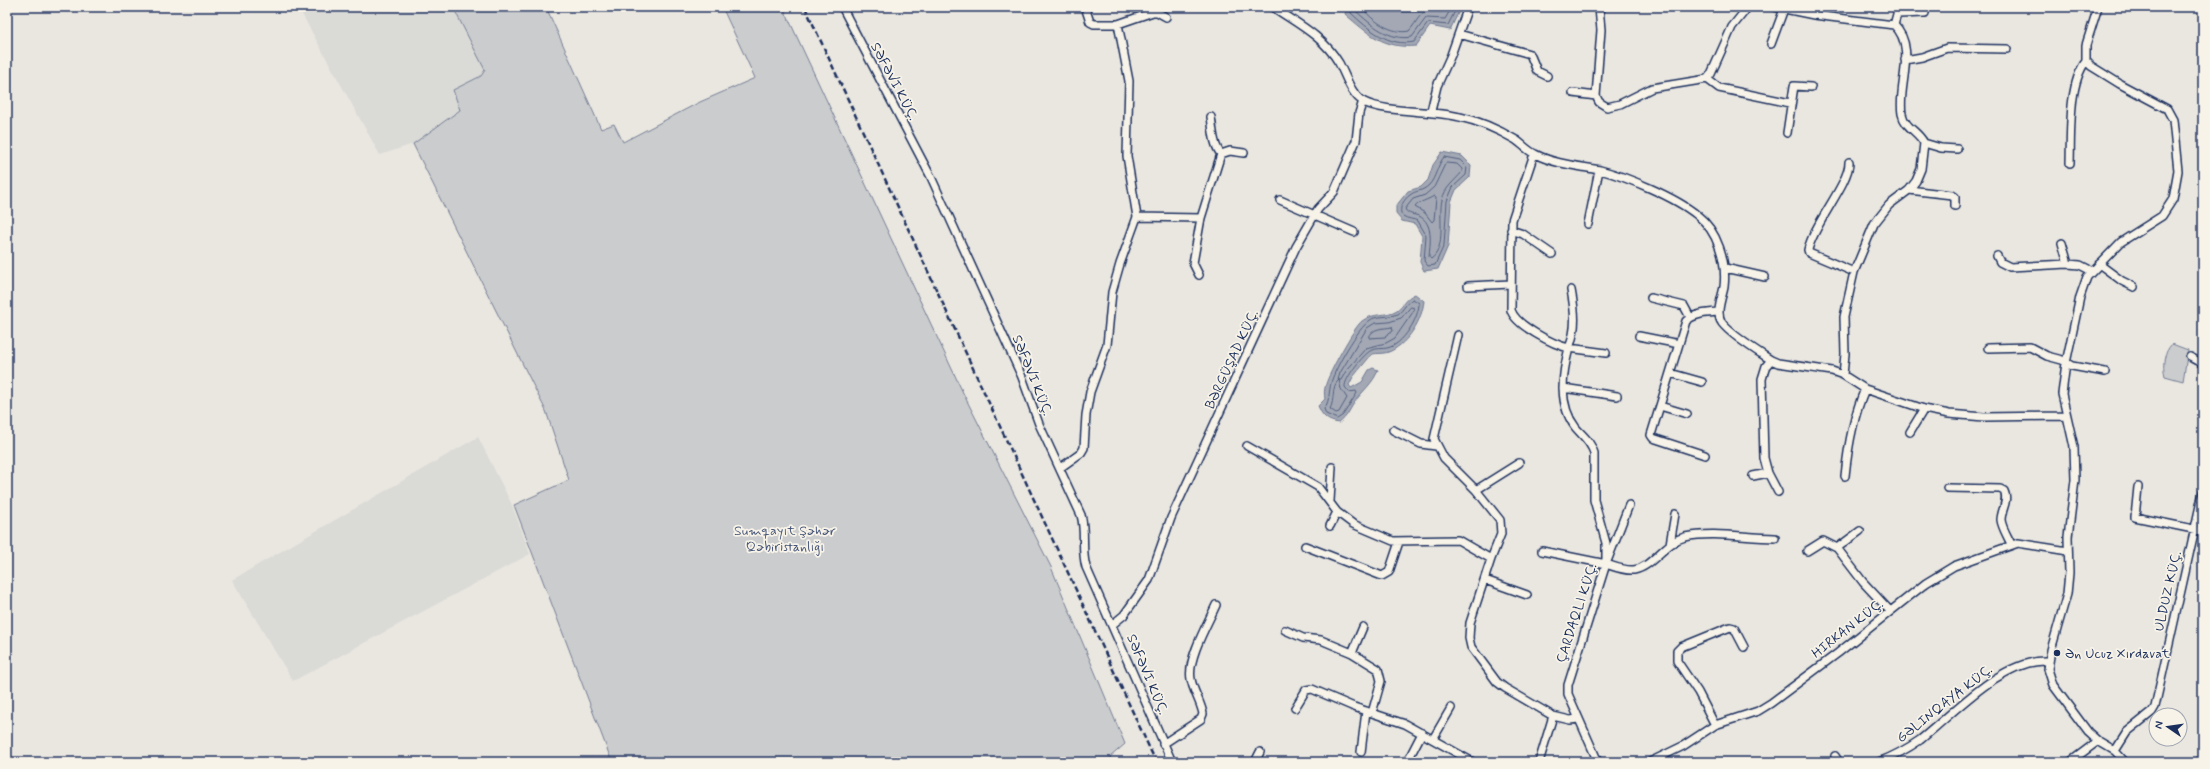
<svg xmlns="http://www.w3.org/2000/svg" width="2210" height="769" viewBox="0 0 2210 769" font-family="Mynerve,sans-serif">
	<style>
		.built { fill: #dadad6 }
		.green { fill: #cbcccd; stroke: #737e96 }
		.water { fill: #a3a8b4; stroke: #6d7892 }
		.lines { fill: none; stroke-linecap: round; stroke-linejoin: round }
		.shore { stroke: #515f80; stroke-width: 1 }
		.minor-casing { stroke: #1b2f5e; stroke-width: 10 }
		.minor { stroke: #f7f3e8; stroke-width: 7 }
		.rail { stroke: #1b2f5e; stroke-width: 2.5; stroke-dasharray: 6 3; stroke-linecap: butt }
		.poi-dot { fill: #1b2f5e; stroke: #f7f3e8; stroke-width: 1.5 }
		.labels { text-anchor: middle; stroke-width: 3.5; stroke-linejoin: round; paint-order: stroke }
		.street-label { font-size: 14px; fill: #1b2f5e; stroke: #f7f3e8 }
		.park-label { font-size: 14px; fill: #47567a; stroke: #f7f3e8 }
		.poi-label { font-size: 14px; fill: #1b2f5e; stroke: #f7f3e8; text-anchor: start }
	</style>
	<rect width="100%" height="100%" fill="#eae7e0"/>
	<filter id="ink" filterUnits="userSpaceOnUse"><feTurbulence type="fractalNoise" baseFrequency=".025" numOctaves="2"/><feDisplacementMap in="SourceGraphic" scale="8" xChannelSelector="R" yChannelSelector="G"/><feConvolveMatrix kernelMatrix="1 2 1 2 8 2 1 2 1" color-interpolation-filters="sRGB"/></filter>
	<g filter="url(#ink)">
		<path class="built" d="M298 7H453L485 70 481 76 453 90 461 109 413 144 380 155Z
			M478 437 512 505 530 554 293 681 232 580Z"/>
		<path class="green" d="M453 7H546L601 129 614 124 623 142 700 102 755 78 722 7H783L965 397 1051 567 1125 744 1110 757 1112 762H612L514 505 569 480 546 411 413 144 460 110 453 90 481 76 485 70Z
			M2172 344 2188 350 2183 381 2165 376C2162 365 2164 352 2172 344Z"/>
		<path class="water" d="M1347 7H1461L1450 30 1430 26 1416 46C1385 49 1368 34 1345 14Z
			M1442 152 1462 156 1471 165 1470 177 1456 190 1451 202 1448 246 1438 269 1424 271 1420 262 1422 236 1415 224 1402 221 1396 214V206L1408 191 1421 187 1428 180 1433 165Z
			M1415 294 1424 301C1422 320 1409 342 1391 351 1386 354 1378 353 1372 354L1353 377 1349 385 1351 388 1362 382 1369 370 1373 368 1378 370C1373 384 1362 391 1354 403 1349 411 1347 417 1339 423 1327 421 1323 417 1318 406L1325 399C1324 394 1324 390 1326 384 1329 373 1354 327 1362 321 1374 312 1386 317 1397 310 1404 305 1404 299 1415 294Z"/>
		<g class="lines">
			<path class="shore" d="M1351 7V13C1368 29 1389 47 1414 42L1428 23 1448 25 1457 7
				M1356 7V11C1371 25 1390 41 1412 37L1426 18 1445 19 1452 7
				M1362 7C1370 20 1393 35 1409 31 1421 17 1419 8 1442 12L1445 7
				M1444 157 1460 160 1467 167 1466 175 1453 187 1447 201 1444 245 1435 265 1428 266 1424 261 1426 235 1418 221C1414 219 1407 219 1403 216 1397 210 1404 199 1410 195 1416 190 1422 192 1429 185 1436 178 1437 165 1444 157Z
				M1446 163 1457 164 1462 169V172C1454 182 1445 187 1442 200 1438 216 1447 248 1431 259L1429 257C1430 244 1434 223 1419 216 1414 214 1408 215 1405 209L1413 199 1425 195 1434 187Z
				M1434 196 1436 198 1434 220 1432 222 1425 213 1415 207C1418 202 1428 200 1434 196Z
				M1413 299 1419 303C1419 318 1403 345 1387 348 1382 349 1377 348 1372 350 1364 353 1344 379 1345 387L1349 392 1356 391 1357 393 1343 415 1337 419 1326 414 1324 409C1331 400 1328 388 1333 377 1338 364 1360 323 1374 318 1382 316 1390 317 1398 314 1404 310 1406 302 1413 299Z
				M1411 307 1414 308 1413 312 1395 338 1386 343 1366 348 1346 371 1341 380H1338L1340 373 1367 328 1375 323 1389 322 1401 318Z
				M1392 327 1393 331 1385 337 1369 338C1372 327 1383 329 1392 327Z
				M1339 380 1341 389 1347 398 1339 412 1336 413 1330 409C1335 400 1331 385 1339 380Z"/>
			<defs>
				<path id="minor" d="M842 7 931 177 1022 377 1039 424 1081 515C1086 532 1081 550 1086 567L1172 762
					M1085 7 1090 22 1094 24H1118L1129 81 1127 156 1137 217 1201 218 1221 154 1230 151 1244 153
					M1273 7C1298 24 1323 36 1339 63 1346 76 1351 95 1364 102 1386 113 1434 110 1460 117 1479 121 1499 130 1516 140 1522 144 1528 151 1535 154 1554 164 1579 166 1600 170 1627 177 1675 197 1697 215 1718 231 1727 262 1724 287 1722 298 1715 313 1722 323 1732 336 1757 351 1771 360L1778 363 1832 371 1843 375 1865 389 1924 409 1949 414 1984 417 2066 416
					M1599 7 1601 30 1596 96 1599 102 1607 107 1620 104 1652 88 1707 79 1711 74 1732 27 1748 7
					M1775 7 1814 15 1894 25C1918 48 1897 86 1902 114 1905 128 1918 131 1924 143L1921 169 1916 181 1909 190 1889 205 1874 224 1854 272 1844 317 1845 354 1843 375
					M2098 7 2086 45V61L2091 66 2120 84 2167 109 2173 120 2178 171 2173 199 2162 216 2121 242 2087 277 2080 297 2066 363 2062 394 2074 447 2075 480 2068 537 2069 573 2067 594 2051 650 2048 669 2053 685 2088 732 2098 741 2115 751 2125 762
					M1898 14 1925 13
					M1118 24 1153 12H1157L1166 17
					M1894 25 1899 7
					M1459 34 1530 54 1537 71 1547 76
					M1771 44 1784 9
					M1905 60 1922 57 1947 48 2007 49
					M1707 79 1719 88 1790 103
					M1573 93 1596 96
					M1431 111 1437 86 1451 55 1468 7
					M1211 117C1213 129 1213 145 1221 154
					M1787 133 1794 86 1811 87
					M1924 143 1941 148 1957 149
					M1534 154 1512 220 1511 310C1515 325 1554 345 1569 348 1562 375 1558 405 1576 428 1583 436 1591 442 1594 453V500L1606 543V564L1568 685V694L1598 762
					M1849 162C1850 182 1813 225 1808 250L1809 253 1854 272
					M2070 163C2071 133 2068 85 2086 61
					M1909 190 1952 195 1955 197V206
					M1280 200 1354 232
					M1588 224 1599 170
					M1511 230 1523 234 1552 254
					M2062 243 2068 264
					M1997 256 2000 262 2010 267 2068 264 2080 265 2092 271
					M2099 264 2122 281 2134 287
					M1725 268 1765 277
					M1199 275 1193 263 1201 218
					M1468 286 1511 284
					M1571 290C1575 311 1577 328 1569 348L1606 353
					M1651 298 1684 306 1690 317
					M1458 335 1434 439 1444 458 1476 490 1500 520 1501 534 1491 559
					M1639 336 1679 344
					M1988 348 2030 347 2047 356 2062 360 2072 366 2105 372
					M2190 357 2203 364
					M1771 360 1766 366 1762 379 1764 458 1768 473 1778 492
					M1670 373 1702 382
					M1563 388 1617 396
					M1660 406 1687 414
					M1393 430 1421 444 1436 446
					M1910 432 1924 409
					M1247 446 1318 487 1337 512 1353 524 1393 541 1458 540 1491 559 1470 623 1469 638 1471 647 1497 682 1505 688 1553 716 1570 720 1578 719
					M1705 455 1653 438 1651 435 1686 321C1695 313 1708 313 1719 312
					M1060 468 1081 453 1084 448 1086 415 1090 392 1107 345 1112 292 1120 264 1137 217
					M1753 476 1768 473
					M1845 476C1848 446 1853 417 1865 389
					M2138 487 2135 517 2203 531
					M1947 488 2000 489 2004 491C2009 501 2001 510 2001 520 2002 528 2008 537 2011 544
					M1476 490 1519 463
					M1330 501 1332 467
					M1629 505 1606 564C1615 567 1625 571 1634 570 1653 567 1664 542 1685 537 1714 531 1746 538 1775 538
					M1330 526 1337 512
					M1670 544 1675 514
					M1305 546 1382 576 1389 572 1399 542
					M1837 548 1860 531
					M1542 551 1606 564
					M1807 551 1823 541 1837 548 1863 582 1890 611
					M1485 580 1527 595
					M1113 624 1124 615 1149 580 1171 518 1296 247 1318 209 1334 192 1356 141 1359 113 1363 101
					M1285 630 1303 638 1321 640 1352 653 1378 669 1381 681 1372 713
					M1352 653 1363 627
					M1295 708 1306 690 1312 689 1354 707 1405 724 1473 762
					M1715 725 1698 692 1677 661V651L1681 647 1730 627 1734 628 1744 647
					M1433 739 1451 708
					M1163 744 1201 719 1203 714C1201 702 1193 691 1191 679 1187 659 1208 623 1216 605
					M2115 751 2127 732 2152 712 2155 707 2203 492
					M1361 752 1366 711
					M1835 756 1839 762
					M1255 762 1260 752
					M1407 762 1422 733
					M1539 762 1553 716
					M1650 762 1683 746 1715 725 1758 711 1771 703 1838 653 1926 583 1954 566 2018 543 2068 551
					M1879 762C1894 756 1907 749 1920 740 1954 713 2003 658 2048 661
					M2070 762 2098 741"/>
			</defs>
			<use href="#minor" class="minor-casing"/>
			<use href="#minor" class="minor"/>
			<path class="rail" d="M805 7 1156 762"/>
		</g>
	</g>
	<circle class="poi-dot" cx="2057" cy="653" r="4"/>
	<g class="labels">
		<g class="street-label">
			<text transform="translate(895 81) rotate(62)" y="5">SƏFƏVI KÜÇ.</text>
			<text transform="translate(1231 359) rotate(-65)" y="5">BƏRGÜŞAD KÜÇ.</text>
			<text transform="translate(1033 375) rotate(68)" y="5">SƏFƏVI KÜÇ.</text>
			<text transform="translate(2167 591) rotate(-77)" y="5">ULDUZ KÜÇ.</text>
			<text transform="translate(1576 613) rotate(-72)" y="5">ÇARDAQLI KÜÇ.</text>
			<text transform="translate(1847 628) rotate(-38)" y="5">HIRKAN KÜÇ.</text>
			<text transform="translate(1148 674) rotate(67)" y="5">SƏFƏVI KÜÇ.</text>
			<text transform="translate(1944 703) rotate(-38)" y="5">GƏLINQAYA KÜÇ.</text>
		</g>
		<g class="park-label">
			<text x="785" y="535">Sumqayıt Şəhər<tspan x="785" dy="16">Qəbiristanlığı</tspan></text>
		</g>
		<g class="poi-label">
			<text x="2065" y="658">Ən Ucuz Xırdavat</text>
		</g>
	</g>
	<rect width="2210" height="769" fill="none" stroke="#f7f3e8" stroke-width="24"/>
	<rect x="12" y="12" width="2186" height="745" fill="none" stroke="#1b2f5e" stroke-width="1.5" filter="url(#ink)"/>
	<g transform="translate(2168 727) rotate(283)"><circle r="19" fill="#f7f3e8" stroke="#9fa5b1"/>
	<path d="M0-3L7 15L0 10L-7 15Z" fill="#1b2f5e"/>
	<text y="-6" font-size="11" font-weight="bold" text-anchor="middle" fill="#1b2f5e">N</text>
	</g>
</svg>
